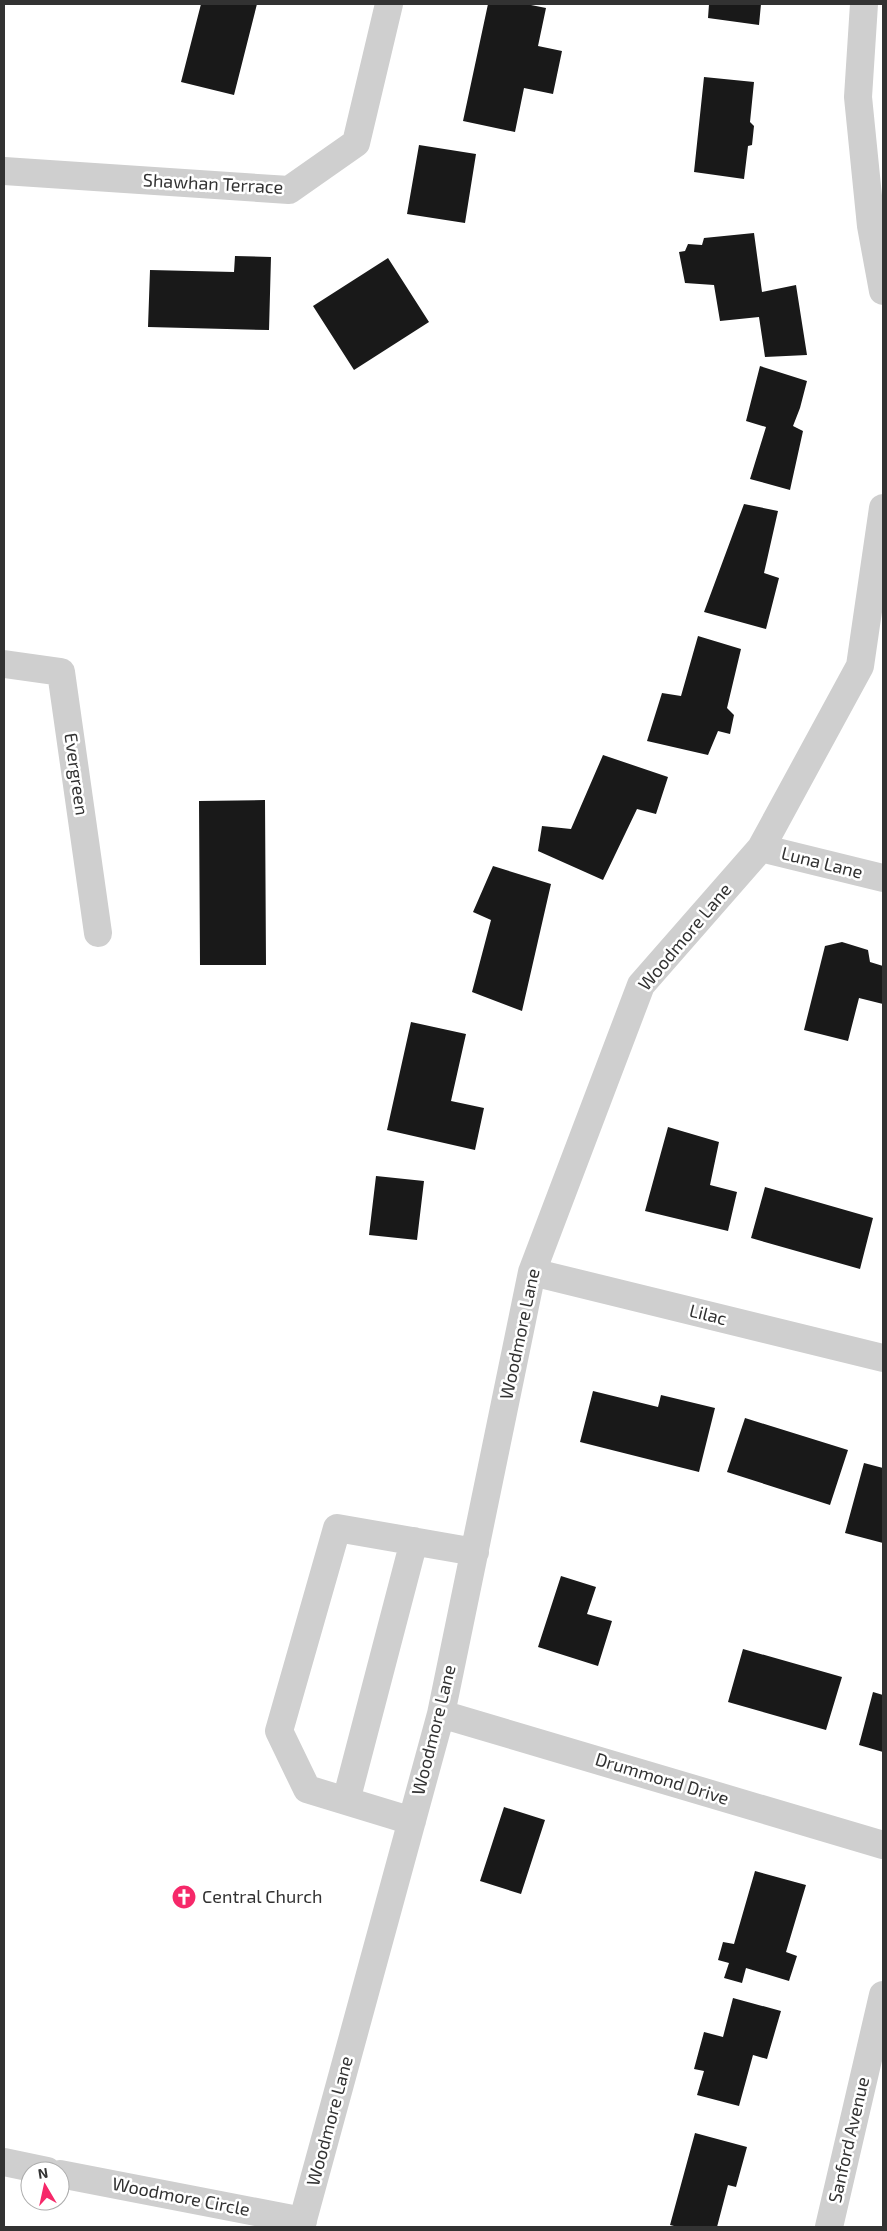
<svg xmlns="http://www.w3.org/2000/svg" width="887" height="2231" viewBox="0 0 887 2231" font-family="'Exo 2',sans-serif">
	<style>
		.building { fill: #191919 }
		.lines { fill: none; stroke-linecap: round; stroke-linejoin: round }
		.minor { stroke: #cfcfcf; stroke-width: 28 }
		.labels { text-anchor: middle; stroke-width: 5; stroke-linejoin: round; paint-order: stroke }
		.street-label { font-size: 18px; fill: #323232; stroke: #fff }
		.poi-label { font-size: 18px; fill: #323232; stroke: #fff; text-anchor: start }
	</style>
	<rect width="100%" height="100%" fill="#fff"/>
	<path class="building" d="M201 4H257L234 95 181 82Z
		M488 4H526L546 8 538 46 562 51 553 94 524 88 515 132 463 121Z
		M709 4H761L759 25 708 18Z
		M704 77 754 82 750 122 754 126 752 145 748 146 744 179 694 172Z
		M419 145 476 154 465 223 407 214Z
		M754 233 762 292 796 285 807 355 765 357 759 317 720 321 714 285 685 283 679 252 685 251 688 244 702 245 704 238Z
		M235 256 271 257 269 330 148 327 150 270 234 272Z
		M388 258 429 322 354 370 313 306Z
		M760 366 807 381 800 408 793 426 803 431 790 490 750 479 766 427 746 421Z
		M744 504 778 511 764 573 779 578 766 629 704 612Z
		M698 636 741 649 727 708 734 715 730 734 718 731 708 755 647 741 662 693 681 696Z
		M603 755 668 777 656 814 637 809 603 880 538 851 542 826 571 829Z
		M265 800 266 965H200L199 801Z
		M493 866 551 884 522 1011 472 992 491 920 473 912Z
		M842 942 868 950 870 962 883 966V1004L859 998 848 1041 804 1030 825 946Z
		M411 1022 466 1034 451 1101 484 1108 475 1150 387 1130Z
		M668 1127 719 1142 710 1185 737 1192 728 1231 645 1211Z
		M376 1176 424 1181 417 1240 369 1235Z
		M765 1187 873 1218 860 1269 751 1238Z
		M593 1391 658 1407 661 1395 715 1408 699 1472 580 1442Z
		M745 1418 848 1450 830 1505 727 1472Z
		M864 1463 883 1468V1543L845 1533Z
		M561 1576 596 1587 587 1614 612 1621 598 1666 538 1647Z
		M743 1649 842 1677 826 1730 728 1702Z
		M873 1692 883 1695V1752L859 1745Z
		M504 1807 545 1820 521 1894 480 1881Z
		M755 1871 806 1885 786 1952 797 1956 789 1981 746 1968 742 1983 724 1978 729 1963 718 1960 723 1942 734 1944Z
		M733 1998 781 2011 767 2059 753 2055 739 2106 697 2095 704 2071 694 2069 704 2032 723 2037Z
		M695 2133 747 2147 736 2187 728 2185 717 2227H678L670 2225Z"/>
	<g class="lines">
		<path class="minor" d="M864 4 858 97 871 226 883 291
			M4 171 289 190 356 143 389 4
			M4 664 61 672 98 933
			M761 848 883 878
			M532 1272 883 1358
			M441 1714 883 1845
			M346 1801 414 1541
			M412 1821 307 1789 279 1731 337 1528 475 1552
			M4 2162 47 2171
			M60 2174 303 2221
			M301 2227 441 1714 532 1272 641 985 761 848 860 666 883 508
			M829 2227 883 1995"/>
	</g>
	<defs>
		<symbol id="church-disc" viewBox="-11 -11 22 22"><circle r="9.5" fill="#f62869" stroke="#fff"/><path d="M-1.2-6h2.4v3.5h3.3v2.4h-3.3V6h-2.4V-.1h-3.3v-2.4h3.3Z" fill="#fff"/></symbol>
	</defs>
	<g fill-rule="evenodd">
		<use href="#church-disc" x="170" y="1883" width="28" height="28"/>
	</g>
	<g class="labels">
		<g class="street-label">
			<text transform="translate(213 184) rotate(3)" y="6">Shawhan Terrace</text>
			<text transform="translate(76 774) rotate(82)" y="6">Evergreen</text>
			<text transform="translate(822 863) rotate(14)" y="6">Luna Lane</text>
			<text transform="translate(685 937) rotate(-50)" y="6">Woodmore Lane</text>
			<text transform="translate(708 1315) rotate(14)" y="6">Lilac</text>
			<text transform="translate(520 1334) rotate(-78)" y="6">Woodmore Lane</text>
			<text transform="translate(434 1730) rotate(-76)" y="6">Woodmore Lane</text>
			<text transform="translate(662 1779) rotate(17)" y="6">Drummond Drive</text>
			<text transform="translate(330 2121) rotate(-75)" y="6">Woodmore Lane</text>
			<text transform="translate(849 2140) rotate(-77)" y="6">Sanford Avenue</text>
			<text transform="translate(181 2197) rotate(11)" y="6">Woodmore Circle</text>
		</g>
		<g class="poi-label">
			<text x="202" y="1903">Central Church</text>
		</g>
	</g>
	<rect width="887" height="2231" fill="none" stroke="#323232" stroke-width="10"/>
	<g transform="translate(45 2186) rotate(351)"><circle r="24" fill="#ffffff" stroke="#adadad"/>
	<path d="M0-4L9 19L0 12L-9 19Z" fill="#f62869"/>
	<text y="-8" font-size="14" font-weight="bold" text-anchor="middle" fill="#323232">N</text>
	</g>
</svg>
